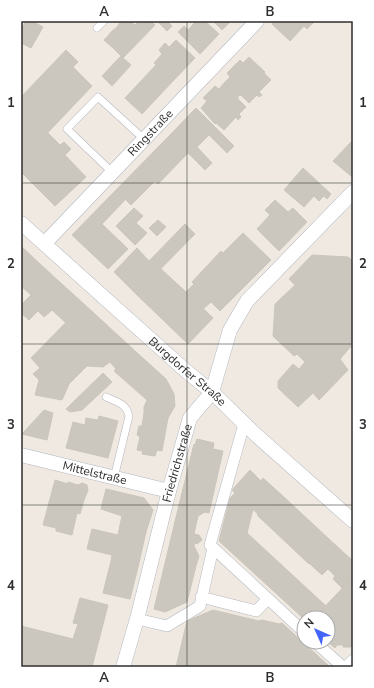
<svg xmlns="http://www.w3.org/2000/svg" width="374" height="688" viewBox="0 0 374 688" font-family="'Nunito Sans',sans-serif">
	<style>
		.building { fill: #cbc7bf; stroke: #cbc5ba }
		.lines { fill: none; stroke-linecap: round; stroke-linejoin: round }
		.service-casing { stroke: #b4b7c1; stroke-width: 8 }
		.pedestrian-casing { stroke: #b4b7c1; stroke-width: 12 }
		.minor-casing { stroke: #b4b7c1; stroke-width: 15 }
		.service { stroke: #fff; stroke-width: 7 }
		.pedestrian { stroke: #fff; stroke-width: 11 }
		.minor { stroke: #fff; stroke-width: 14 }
		.grid { fill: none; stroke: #2e2e2e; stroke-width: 1; stroke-opacity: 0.55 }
		.labels { text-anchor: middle; stroke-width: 3; stroke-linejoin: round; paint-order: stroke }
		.street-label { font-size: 12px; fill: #2e2e2e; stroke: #fff }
		.neatline { fill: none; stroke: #2e2e2e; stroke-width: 1.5 }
		.grid-label { font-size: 13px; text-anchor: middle; font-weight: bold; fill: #2e2e2e }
	</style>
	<rect width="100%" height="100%" fill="#efe9e1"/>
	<path class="building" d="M26 21H32L43 27 31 48 21 43V30Z
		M121 21H130L135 25 130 30Z
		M121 21 130 30 125 35 117 27Z
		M139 21H150L155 25 123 58 113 48Z
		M160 21H167L172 26 167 31 159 23Z
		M196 21 200 24 203 21H205L219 34 200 54 178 32 184 26 188 30Z
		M213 21H231L222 30Z
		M275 21H313L314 22 307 29 304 26 290 41 272 24Z
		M117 27 125 35 121 40 112 31Z
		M112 31 121 40 116 45 107 37Z
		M107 37 116 45 113 48 104 40Z
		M176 40 195 58 173 81 154 63 162 54 159 50 165 43 169 47Z
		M66 50 78 62 73 67 92 86 21 161V97Z
		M121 56 131 65 112 86 102 76Z
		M249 57 265 72 264 73 271 80 259 92 262 95 259 97 257 95 249 103 241 95 238 96 224 83 230 77 227 73 240 60 243 63Z
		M156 65 173 81 142 114 125 98Z
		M224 83 238 96V99L246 107 239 114 241 117 238 120 236 117 224 130 216 123 215 124 201 108 207 101 203 98 215 86 219 89Z
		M196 108 234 146 227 153 209 135 197 147 212 163 205 170 170 135Z
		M48 133 60 145 64 142 71 149 65 155 86 177 55 206 21 172V161Z
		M170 135 188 153 158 184 155 181 131 205 116 190Z
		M351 142 353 144V174L351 176 333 161Z
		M303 168 331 194 327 199 324 196 319 201 314 196 304 207 284 190Z
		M116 190 126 199 102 224 128 249 108 269 72 235Z
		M275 200 288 212 293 208 307 222 279 251 257 229 270 215 265 210Z
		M134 208 143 216 136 223 147 233 135 245 116 226Z
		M158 220 166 227 157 236 149 228Z
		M185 224 195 234 136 294 114 272 137 248 149 261Z
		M243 233 271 260 220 311 211 302 203 309 186 292 194 284 192 282 221 251 223 253Z
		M21 246 39 263 21 282Z
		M312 255 348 257 353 261V344L340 359 348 370 319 400 313 393 298 407 278 388V381L293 364 299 369 305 362 297 354 294 356 273 336 275 304 295 285 289 279Z
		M39 263 63 285 29 320 21 313V305L31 295 21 286V282Z
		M160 268 186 292 161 318 136 294Z
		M63 285 84 304 66 323 52 310 44 317 38 311Z
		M186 292 213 318 188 344 161 318Z
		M84 304 134 350 116 369 110 362 103 367 87 366 69 384 62 400 35 395 39 380 33 374 40 368 31 358Z
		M134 350 166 379 147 400 114 371Z
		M103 373 112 382 82 410 70 412 66 409Z
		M166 379 174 394 175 406 168 418 144 413V407L147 400Z
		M44 410 53 413 47 440 22 434Z
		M144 413 168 418 162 451 157 450 155 456 142 454 143 451 137 450 140 437 137 435 139 426H142Z
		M99 416 118 421 108 458 66 448 73 422 85 425 86 418 98 420Z
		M197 439 214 443 213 449 223 451 209 513 205 512 198 516 179 505 194 444 195 445Z
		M250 470 261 481 263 478 285 498 272 507 258 514 249 506 247 507 237 497 238 496 232 490Z
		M55 480 68 484V482L78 485 82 483 87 485 88 491 85 497 80 514 77 513 72 535 56 531V528L43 525Z
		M106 489 144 498 153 510 146 532 120 525 122 516 101 509Z
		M235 493 238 496 237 497 247 507 249 506 253 509 247 533 326 606 314 618H304V619L219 541 230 498Z
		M285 498 329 539 309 564 257 515 272 507Z
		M179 505 198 516 194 534 199 535 202 540 197 544 195 543 194 546 199 556 196 566 166 559Z
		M120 525 146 532 138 567 111 561 112 555 87 549 92 529 118 535Z
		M329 539 353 561V577L345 586 328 569 322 575 309 563Z
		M166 559 196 566 187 602 165 612 154 609Z
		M111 561 138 567 130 599 103 593Z
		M335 576 345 586 342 588 333 579Z
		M353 577V647H343V645H337L335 648 328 642V618H314Z
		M80 598 108 605 92 667H21V626L73 639 78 624 73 623Z
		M213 610 259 621 262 620 279 624 282 623 330 667H176L187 621Z"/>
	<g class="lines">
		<defs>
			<path id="service" d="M97 28 104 21
				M113 173 67 129 98 97 145 140
				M106 397C117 402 126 403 129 416L114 478"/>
			<path id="pedestrian" d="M244 424 210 545 304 632
				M201 597 256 611 268 599
				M137 619 167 626 200 606 213 548
				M315 642 343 667
				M346 667 353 660"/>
			<g id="minor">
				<path id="s1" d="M21 223 186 371 212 392 255 434 353 521"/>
				<path id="s2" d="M44 244 257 21"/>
				<path id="s3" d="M21 455 169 491"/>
				<path id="s4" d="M123 667 137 619 169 491 190 418 212 392 230 330 247 301 353 192"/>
			</g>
		</defs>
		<use href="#service" class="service-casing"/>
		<use href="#pedestrian" class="pedestrian-casing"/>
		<use href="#minor" class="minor-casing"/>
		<use href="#service" class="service"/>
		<use href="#pedestrian" class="pedestrian"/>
		<use href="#minor" class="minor"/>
	</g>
	<path class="grid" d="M187 21V667M21 183H353M21 344H353M21 505H353"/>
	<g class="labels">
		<g class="street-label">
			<text dy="4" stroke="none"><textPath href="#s2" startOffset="154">Ringstraße</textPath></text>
			<text dy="4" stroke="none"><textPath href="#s1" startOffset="223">Burgdorfer Straße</textPath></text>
			<text dy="4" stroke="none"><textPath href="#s4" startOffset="211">Friedrichstraße</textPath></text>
			<text dy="4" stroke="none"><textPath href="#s3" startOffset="76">Mittelstraße</textPath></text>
		</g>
	</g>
	<rect width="374" height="688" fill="none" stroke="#ffffff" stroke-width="44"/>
	<g transform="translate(316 630) rotate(315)"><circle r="19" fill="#ffffff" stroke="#ababab"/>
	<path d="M0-3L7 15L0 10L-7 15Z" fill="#4264fb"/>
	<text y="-6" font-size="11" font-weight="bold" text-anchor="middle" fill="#2e2e2e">N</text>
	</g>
	<rect x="22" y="22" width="330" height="644" class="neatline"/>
	<g class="grid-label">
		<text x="104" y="16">A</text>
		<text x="270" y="16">B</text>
		<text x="11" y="107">1</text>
		<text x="363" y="107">1</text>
		<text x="11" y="268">2</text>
		<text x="363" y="268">2</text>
		<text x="11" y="429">3</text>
		<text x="363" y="429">3</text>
		<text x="11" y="590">4</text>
		<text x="363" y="590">4</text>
		<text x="104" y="682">A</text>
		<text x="270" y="682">B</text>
	</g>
</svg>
